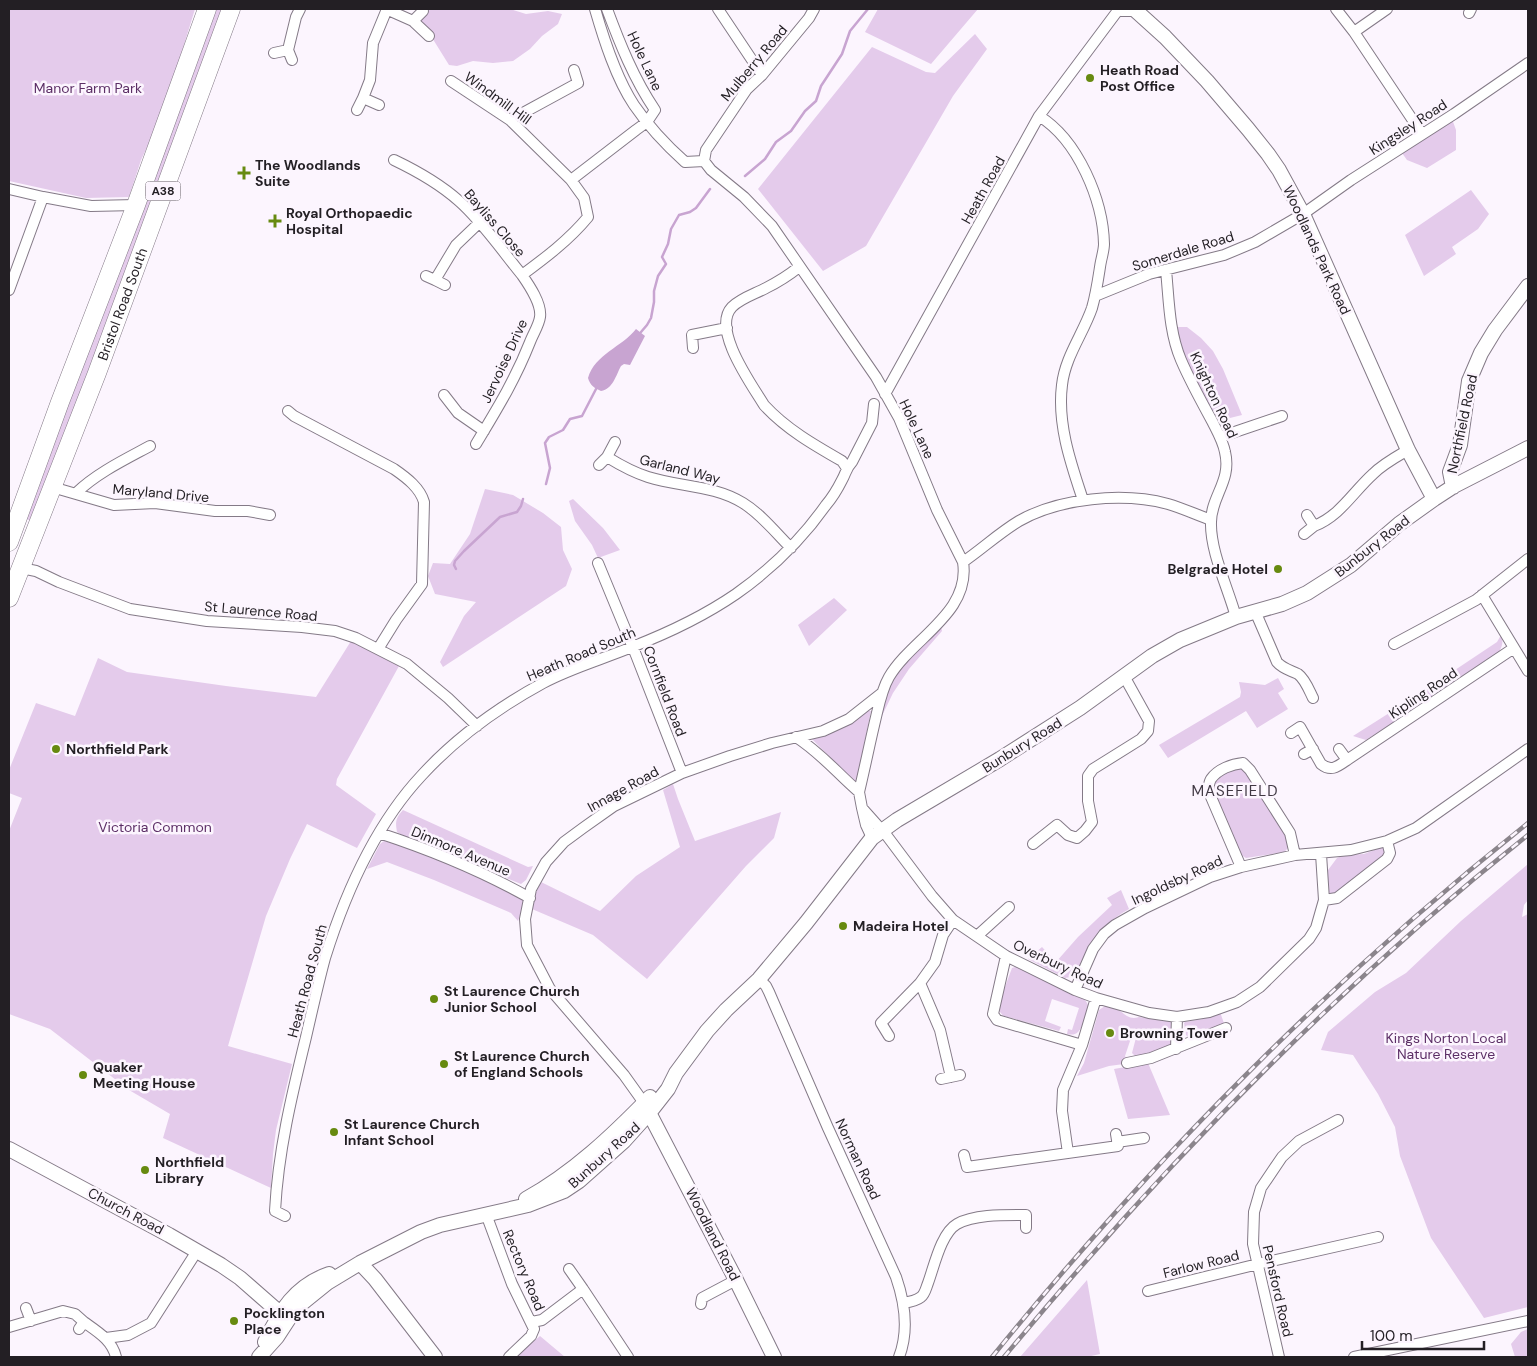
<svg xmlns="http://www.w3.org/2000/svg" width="1537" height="1366" viewBox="0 0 1537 1366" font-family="'DM Sans',sans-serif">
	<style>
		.green { fill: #e4cbeb }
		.water { fill: #c8a4d1 }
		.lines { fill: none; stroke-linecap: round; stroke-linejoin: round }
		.stream { stroke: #c8a4d1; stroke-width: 2.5 }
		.street-casing { stroke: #847a87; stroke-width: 12 }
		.secondary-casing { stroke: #847a87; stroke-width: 16 }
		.highway-casing { stroke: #847a87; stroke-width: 19 }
		.street { stroke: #fff; stroke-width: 10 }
		.secondary { stroke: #fff; stroke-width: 14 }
		.highway { stroke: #fff; stroke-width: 18 }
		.rail-casing { stroke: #8b858c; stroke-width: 4.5 }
		.rail { stroke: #fcf5fe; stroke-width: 2.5; stroke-dasharray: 8; stroke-linecap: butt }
		.poi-dot { fill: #678a10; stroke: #fcf5fe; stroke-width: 2 }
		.labels { text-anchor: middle; stroke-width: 5; stroke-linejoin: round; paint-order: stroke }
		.shield { fill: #fcf5fe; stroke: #645f65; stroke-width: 1 }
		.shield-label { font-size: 12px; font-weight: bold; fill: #231f24 }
		.street-label { font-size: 14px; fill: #231f24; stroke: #fcf5fe }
		.poi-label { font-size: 14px; font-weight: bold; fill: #231f24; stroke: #fcf5fe; text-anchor: start }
		.park-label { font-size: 14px; fill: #5c2f66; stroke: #fcf5fe }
		.neighbourhood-label { font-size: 15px; letter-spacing: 1px; fill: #413944; stroke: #fcf5fe }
	</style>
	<rect width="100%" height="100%" fill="#fcf5fe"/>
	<path class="green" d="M9 9H195L163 113 141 160 129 197 86 198 9 181Z
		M213 9H227L33 519 29 520 24 518Z
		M430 9H510L526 14 548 11 562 14 558 24 542 36 530 49 513 61 493 63 473 61 457 66 449 65 421 20Z
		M878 9H978L931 64 865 32Z
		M975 34 987 49 953 96 866 246 823 271 758 189 872 47 926 72 935 73Z
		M1452 119 1456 130V150L1427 168 1407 160 1402 153Z
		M1471 190 1489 214 1478 229 1452 247 1456 254 1424 276 1405 235Z
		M1176 327H1187L1201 338 1213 351 1223 369 1242 415 1218 421 1184 360Z
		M485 489 513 495 543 513 561 527 563 550 572 569 566 586 443 667 440 662 464 616 476 602 435 594 428 576 433 563 450 564 470 534Z
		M573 499 603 528 620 550 598 558 592 545 575 521 569 501Z
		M834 598 847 610 809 646 798 625Z
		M941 627 942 631 909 669 893 693 880 720 886 689 906 661Z
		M1501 635C1504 641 1502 648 1498 653L1442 691H1438L1436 686 1437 682 1497 642Z
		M351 641 383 654 399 666 337 779 336 785 376 814 357 848 307 824 290 859 266 916 228 1046 292 1064 276 1130 273 1154 271 1188 163 1138 170 1114 129 1090 50 1029 9 1014V831L22 798 9 793V770L36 703 75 716 98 658 127 672 226 686 316 697Z
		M1278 678 1284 689 1278 693 1288 709 1257 728 1246 711 1168 758 1159 745 1240 697 1241 692 1239 682 1265 685Z
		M1427 689H1430L1433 697 1366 740 1353 736Z
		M867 711H871L856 784 811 738Z
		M1236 767 1243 768 1288 833C1289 841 1291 847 1284 852L1246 858 1241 855 1214 792C1212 778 1227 774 1236 767Z
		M673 784 678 799 695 841 781 812 774 838 746 866 647 979 593 935 532 909 533 898 541 882 600 911 636 876 680 847 663 790Z
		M403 810 528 867 533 866 526 880 521 884 408 839 397 832C395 821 396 818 403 810Z
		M384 841C432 853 478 876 522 897L524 904 518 921 511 913 434 880 387 862 367 869 380 844Z
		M1382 847H1385L1386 854 1337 895 1331 896 1328 890 1327 874 1328 870 1337 858 1344 855 1364 854Z
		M1528 864V900L1524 905 1522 917 1528 914V1307L1484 1318 1431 1238 1400 1156 1395 1127 1378 1094 1353 1055 1321 1050 1328 1032 1375 992 1406 973 1461 921Z
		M1121 890 1129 909C1109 920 1097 933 1086 953 1082 959 1080 968 1075 974 1073 977 1069 977 1065 978L1028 959 1042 947 1056 962 1078 937 1112 905 1107 898Z
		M1018 966 1083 998C1085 1000 1087 1002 1088 1005 1089 1009 1082 1029 1078 1032 1075 1035 1071 1035 1067 1034L1068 1029 1072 1030 1079 1008 1052 999 1045 1021 1061 1027 1059 1031 1004 1016C999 1012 998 1009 999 1003L1012 968Z
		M1105 1006C1109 1007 1112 1006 1115 1008 1124 1012 1128 1021 1139 1017L1170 1021 1172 1023 1173 1044 1154 1053 1136 1057 1132 1053 1138 1030 1134 1029 1125 1056 1126 1059 1124 1064 1109 1066 1077 1076 1084 1063 1099 1010Z
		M1220 1012 1225 1026 1189 1038 1186 1035 1184 1023 1185 1022 1203 1019Z
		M1148 1063 1170 1115 1128 1119 1114 1069Z
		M1087 1280 1100 1354 1087 1357H1020Z
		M1528 1329V1357H1515L1511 1344 1521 1332Z
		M540 1336 565 1357H515Z"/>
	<path class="water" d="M636 329 645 336 630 365 624 364 621 366C616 375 613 389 601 391 594 388 590 385 588 378 595 354 622 347 636 329Z"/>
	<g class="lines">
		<path class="stream" d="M745 176 765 159 776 142 791 131 805 111 816 101 821 86 842 54 850 31 868 9
			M641 332 647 325 651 318 654 302V291L658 276 666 264 662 257 668 244 671 229 679 215 690 212 696 208 710 189
			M546 484 550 468 545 443 549 437 563 430 570 419 582 416 596 389
			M456 569 454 565 455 561 464 551 500 517 517 512 521 506 523 499"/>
		<defs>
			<path id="street" d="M386 9 413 21 429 36
				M595 9C604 40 616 78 634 105 649 127 666 145 685 162L704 161
				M718 9 762 75
				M1336 9 1354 32 1422 134
				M1469 13 1471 9
				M413 21 423 11
				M1354 32 1387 9
				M288 50 292 60
				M274 53 288 50 296 17 300 9
				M451 81 510 120 571 180
				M379 105 363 98 370 80 373 43 387 9
				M357 110 363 98
				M1039 116C1078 140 1103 200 1104 244 1104 251 1101 259 1100 267 1098 280 1096 294 1092 308 1083 334 1065 357 1062 385 1057 424 1071 464 1083 500
				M510 120 578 83 574 70
				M394 160C417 171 440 184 459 201 482 221 503 252 522 275
				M704 161 711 170 744 197 772 226 876 377 899 418 937 510 963 562C971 613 912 638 889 677 882 689 879 704 876 717 870 742 865 767 859 792L862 808
				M704 161 706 150 747 89 762 75 809 18 814 9
				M9 189 43 197 91 206 136 205
				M799 267C789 275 778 282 766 288 755 294 741 298 732 307 711 329 752 385 764 405 786 429 814 445 842 461L846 467
				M1166 270C1169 300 1169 332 1181 360 1190 381 1201 401 1212 421 1217 431 1223 441 1225 452 1232 481 1211 496 1211 522 1210 551 1228 588 1236 617
				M426 276 435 280 456 245 479 223
				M435 280 445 285
				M9 290 43 197
				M1095 296 1149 274 1224 255 1255 242 1303 214 1351 180 1454 114 1528 63
				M693 348 692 335 727 328
				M885 394 1039 116 1119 9
				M444 395 458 413 484 431
				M288 411 294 416 394 469C407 478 420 488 424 502L422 584 396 620 378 649
				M1220 437 1282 416
				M476 444C497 409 515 380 530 342 533 334 539 325 540 317 542 304 529 285 522 275 545 258 569 240 588 217L584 198 571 180 636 130 647 122 655 110C634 79 620 44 607 9
				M607 457C620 465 632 472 648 477 680 487 714 485 743 503 761 514 776 533 791 548
				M599 465 607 457 615 442
				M52 487 114 505 155 503 215 511H248L270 515
				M76 493C97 473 124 460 150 446
				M1307 515 1314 526C1340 516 1353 492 1373 474 1383 464 1396 457 1408 450
				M1304 534 1314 526
				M963 562C982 549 999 533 1019 521 1059 498 1123 492 1168 504 1182 508 1197 515 1211 520
				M598 563 636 655 682 773
				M21 568 36 571 59 582 130 609 207 621 302 627 335 631 356 638 407 664 448 698 477 726
				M1482 595 1528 671
				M1255 611 1277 662C1283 669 1290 670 1298 674 1305 679 1309 690 1313 698
				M1394 644 1476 600 1528 559
				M1291 733 1300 727 1321 764C1331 772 1337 767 1347 760L1339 749
				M796 737C821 753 837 773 859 792
				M1304 754 1313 749
				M1347 760 1514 648
				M379 833C431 850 482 871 530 898
				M872 838 866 825 862 808 887 836 932 896 953 920 1006 956 1075 990 1096 998 1149 1013 1177 1017 1209 1012 1237 1002 1260 987 1309 939 1316 928 1324 900 1321 854
				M1033 844 1057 825 1068 835 1077 838 1085 831 1092 822 1088 801V776L1093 769 1141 739 1148 731 1149 721 1124 676
				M1241 867 1208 790C1209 786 1209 782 1211 779 1218 769 1232 764 1243 763L1250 770 1290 833 1295 855
				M1324 900 1337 898 1387 859 1390 853 1387 841
				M977 936 1009 907
				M1006 956 993 1014 997 1020 1082 1045
				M759 979 766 986 769 992 828 1128 896 1277C905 1303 909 1331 899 1357
				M920 983 940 1030 951 1077
				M1075 990 1093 949 1104 934 1115 925 1145 908 1210 877 1241 867 1295 855 1351 850 1387 841 1416 828 1528 749
				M889 1036 881 1023 920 983 935 962 943 935 953 920
				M1176 1049 1177 1017
				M1127 1063 1151 1058 1226 1028
				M941 1079 960 1075
				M644 1103 624 1075 550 989 527 945 525 919 531 889 546 862 564 842 583 828 614 806 682 773 730 756 772 743 823 731 849 719 882 693
				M1117 1142 1144 1138
				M1068 1153 1062 1111 1063 1090 1082 1045 1096 998
				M964 1155 967 1167 1118 1146 1116 1134
				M486 1214 512 1284 534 1329 531 1336 509 1357
				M285 1216 275 1211C278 1152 292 1094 306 1037 312 1011 318 984 325 958 345 894 376 824 422 775 456 738 499 707 543 683 571 668 603 659 632 647 668 633 704 616 736 594 770 570 802 539 826 505 832 498 838 488 842 480 846 473 846 468 852 462L872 423 874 404
				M583 1289 628 1357
				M1148 1291 1258 1264 1378 1237
				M903 1303C910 1302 916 1301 921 1297 925 1294 926 1288 928 1283 934 1267 941 1233 957 1224 975 1214 1005 1215 1026 1215V1228
				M701 1304 702 1298 736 1280
				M26 1308 31 1321
				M532 1322 542 1320 583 1289 569 1269
				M9 1327 63 1311 75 1314 84 1322
				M79 1329 84 1322C98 1332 112 1340 116 1357
				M106 1338 128 1335 151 1323 197 1251
				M1279 1357 1253 1244 1254 1212 1261 1188 1282 1157 1299 1141 1338 1120
				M1354 1357 1528 1321"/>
			<path id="secondary" d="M1121 9H1130
				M1134 9 1165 37 1207 81 1248 129 1268 154 1279 170 1303 214 1408 450 1434 499
				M1453 487 1450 472 1460 445 1469 381 1481 353 1495 330 1528 286
				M644 1103 736 1280 774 1357
				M9 1149 169 1235 221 1265 240 1278 280 1313 292 1314
				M526 1199C573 1173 612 1136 650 1097
				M360 1263 375 1279 435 1357
				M265 1342C280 1311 295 1286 329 1274
				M259 1357 277 1337 292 1314 301 1304 327 1283 360 1263 421 1232 440 1225 528 1205 564 1191 579 1181 624 1141 650 1112 668 1089 676 1073 707 1031 726 1010 759 979 806 923 872 838 897 820 1000 759 1080 708 1152 656 1180 640 1236 617 1282 604 1307 593 1351 565 1399 524 1434 499 1454 486 1528 448"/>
			<g id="highway">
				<path d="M9 542 60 402 136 205 207 9"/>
				<path id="s1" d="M9 598 97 373 231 9"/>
			</g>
		</defs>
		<use href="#street" class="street-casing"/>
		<use href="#secondary" class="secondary-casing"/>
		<use href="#highway" class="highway-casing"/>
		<use href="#street" class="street"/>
		<use href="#secondary" class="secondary"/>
		<use href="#highway" class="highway"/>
		<defs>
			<path id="rail" d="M992 1357C1151 1161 1330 980 1528 823
				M1004 1357C1162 1167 1334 989 1528 835"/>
		</defs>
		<use href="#rail" class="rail-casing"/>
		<use href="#rail" class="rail"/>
	</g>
	<g class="poi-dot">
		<circle cx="1090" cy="78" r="5"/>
		<path d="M241.5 165.5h5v5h5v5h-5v5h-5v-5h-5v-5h5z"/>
		<path d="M272.5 213.5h5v5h5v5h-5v5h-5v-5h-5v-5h5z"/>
		<circle cx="1278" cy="569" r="5"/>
		<circle cx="56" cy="749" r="5"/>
		<circle cx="843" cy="926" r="5"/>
		<circle cx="434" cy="999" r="5"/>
		<circle cx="1110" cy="1033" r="5"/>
		<circle cx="444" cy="1064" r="5"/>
		<circle cx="83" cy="1075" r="5"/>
		<circle cx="334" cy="1132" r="5"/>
		<circle cx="145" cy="1170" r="5"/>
		<circle cx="234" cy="1321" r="5"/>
	</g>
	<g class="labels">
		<rect class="shield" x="145.5" y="181.5" width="35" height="19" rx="4"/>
		<g class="shield-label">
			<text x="163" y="195">A38</text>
		</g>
		<g class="street-label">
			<text transform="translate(645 61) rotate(65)" y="5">Hole Lane</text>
			<text transform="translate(754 63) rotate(-50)" y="5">Mulberry Road</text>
			<text transform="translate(498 98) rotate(36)" y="5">Windmill Hill</text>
			<text transform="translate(1408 127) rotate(-33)" y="5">Kingsley Road</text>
			<text transform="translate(983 190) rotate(-61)" y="5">Heath Road</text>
			<text transform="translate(495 223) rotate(49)" y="5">Bayliss Close</text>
			<text transform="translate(1317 250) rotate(65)" y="5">Woodlands Park Road</text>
			<text transform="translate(1183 251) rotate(-17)" y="5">Somerdale Road</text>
			<text dy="5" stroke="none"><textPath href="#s1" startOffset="315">Bristol Road South</textPath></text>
			<text transform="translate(504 361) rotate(-65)" y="5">Jervoise Drive</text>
			<text transform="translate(1214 395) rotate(65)" y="5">Knighton Road</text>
			<text transform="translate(1462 424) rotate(-78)" y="5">Northfield Road</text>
			<text transform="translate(917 429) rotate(65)" y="5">Hole Lane</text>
			<text transform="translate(680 469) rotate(14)" y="5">Garland Way</text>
			<text transform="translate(161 493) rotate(5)" y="5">Maryland Drive</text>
			<text transform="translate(1372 546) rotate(-38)" y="5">Bunbury Road</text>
			<text transform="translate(261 611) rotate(5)" y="5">St Laurence Road</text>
			<text transform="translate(581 654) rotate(-23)" y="5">Heath Road South</text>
			<text transform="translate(665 691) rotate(69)" y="5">Cornfield Road</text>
			<text transform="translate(1423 693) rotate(-34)" y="5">Kipling Road</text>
			<text transform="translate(1022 745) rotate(-32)" y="5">Bunbury Road</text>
			<text transform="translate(623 789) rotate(-29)" y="5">Innage Road</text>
			<text transform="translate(461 851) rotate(23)" y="5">Dinmore Avenue</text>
			<text transform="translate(1177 880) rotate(-25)" y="5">Ingoldsby Road</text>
			<text transform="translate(1058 964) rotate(25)" y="5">Overbury Road</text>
			<text transform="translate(307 981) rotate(-75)" y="5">Heath Road South</text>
			<text transform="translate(604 1155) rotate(-42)" y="5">Bunbury Road</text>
			<text transform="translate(858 1159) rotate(65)" y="5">Norman Road</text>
			<text transform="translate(126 1211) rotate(28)" y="5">Church Road</text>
			<text transform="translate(713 1234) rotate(63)" y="5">Woodland Road</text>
			<text transform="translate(1201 1264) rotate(-14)" y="5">Farlow Road</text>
			<text transform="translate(524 1270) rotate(67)" y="5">Rectory Road</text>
			<text transform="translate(1278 1291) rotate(77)" y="5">Pensford Road</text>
		</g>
		<g class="poi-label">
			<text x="1100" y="75">Heath Road<tspan x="1100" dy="16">Post Office</tspan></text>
			<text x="255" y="170">The Woodlands<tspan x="255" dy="16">Suite</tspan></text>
			<text x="286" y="218">Royal Orthopaedic<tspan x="286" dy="16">Hospital</tspan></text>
			<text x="1268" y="574" text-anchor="end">Belgrade Hotel</text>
			<text x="66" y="754">Northfield Park</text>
			<text x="853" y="931">Madeira Hotel</text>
			<text x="444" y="996">St Laurence Church<tspan x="444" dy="16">Junior School</tspan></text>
			<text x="1120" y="1038">Browning Tower</text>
			<text x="454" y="1061">St Laurence Church<tspan x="454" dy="16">of England Schools</tspan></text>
			<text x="93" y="1072">Quaker<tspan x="93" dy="16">Meeting House</tspan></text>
			<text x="344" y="1129">St Laurence Church<tspan x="344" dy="16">Infant School</tspan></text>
			<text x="155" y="1167">Northfield<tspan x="155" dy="16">Library</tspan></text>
			<text x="244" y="1318">Pocklington<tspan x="244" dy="16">Place</tspan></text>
		</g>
		<g class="park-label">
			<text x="88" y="93">Manor Farm Park</text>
			<text x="155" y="832">Victoria Common</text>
			<text x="1446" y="1043">Kings Norton Local<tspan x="1446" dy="16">Nature Reserve</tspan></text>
		</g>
		<g class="neighbourhood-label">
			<text x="1235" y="796">MASEFIELD</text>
		</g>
	</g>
	<rect width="1537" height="1366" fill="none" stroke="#231f24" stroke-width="20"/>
	<path d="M1362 1341v8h122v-8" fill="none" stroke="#231f24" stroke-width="2.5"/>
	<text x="1370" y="1341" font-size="15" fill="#231f24" stroke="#fcf5fe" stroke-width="4" paint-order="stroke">100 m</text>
</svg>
